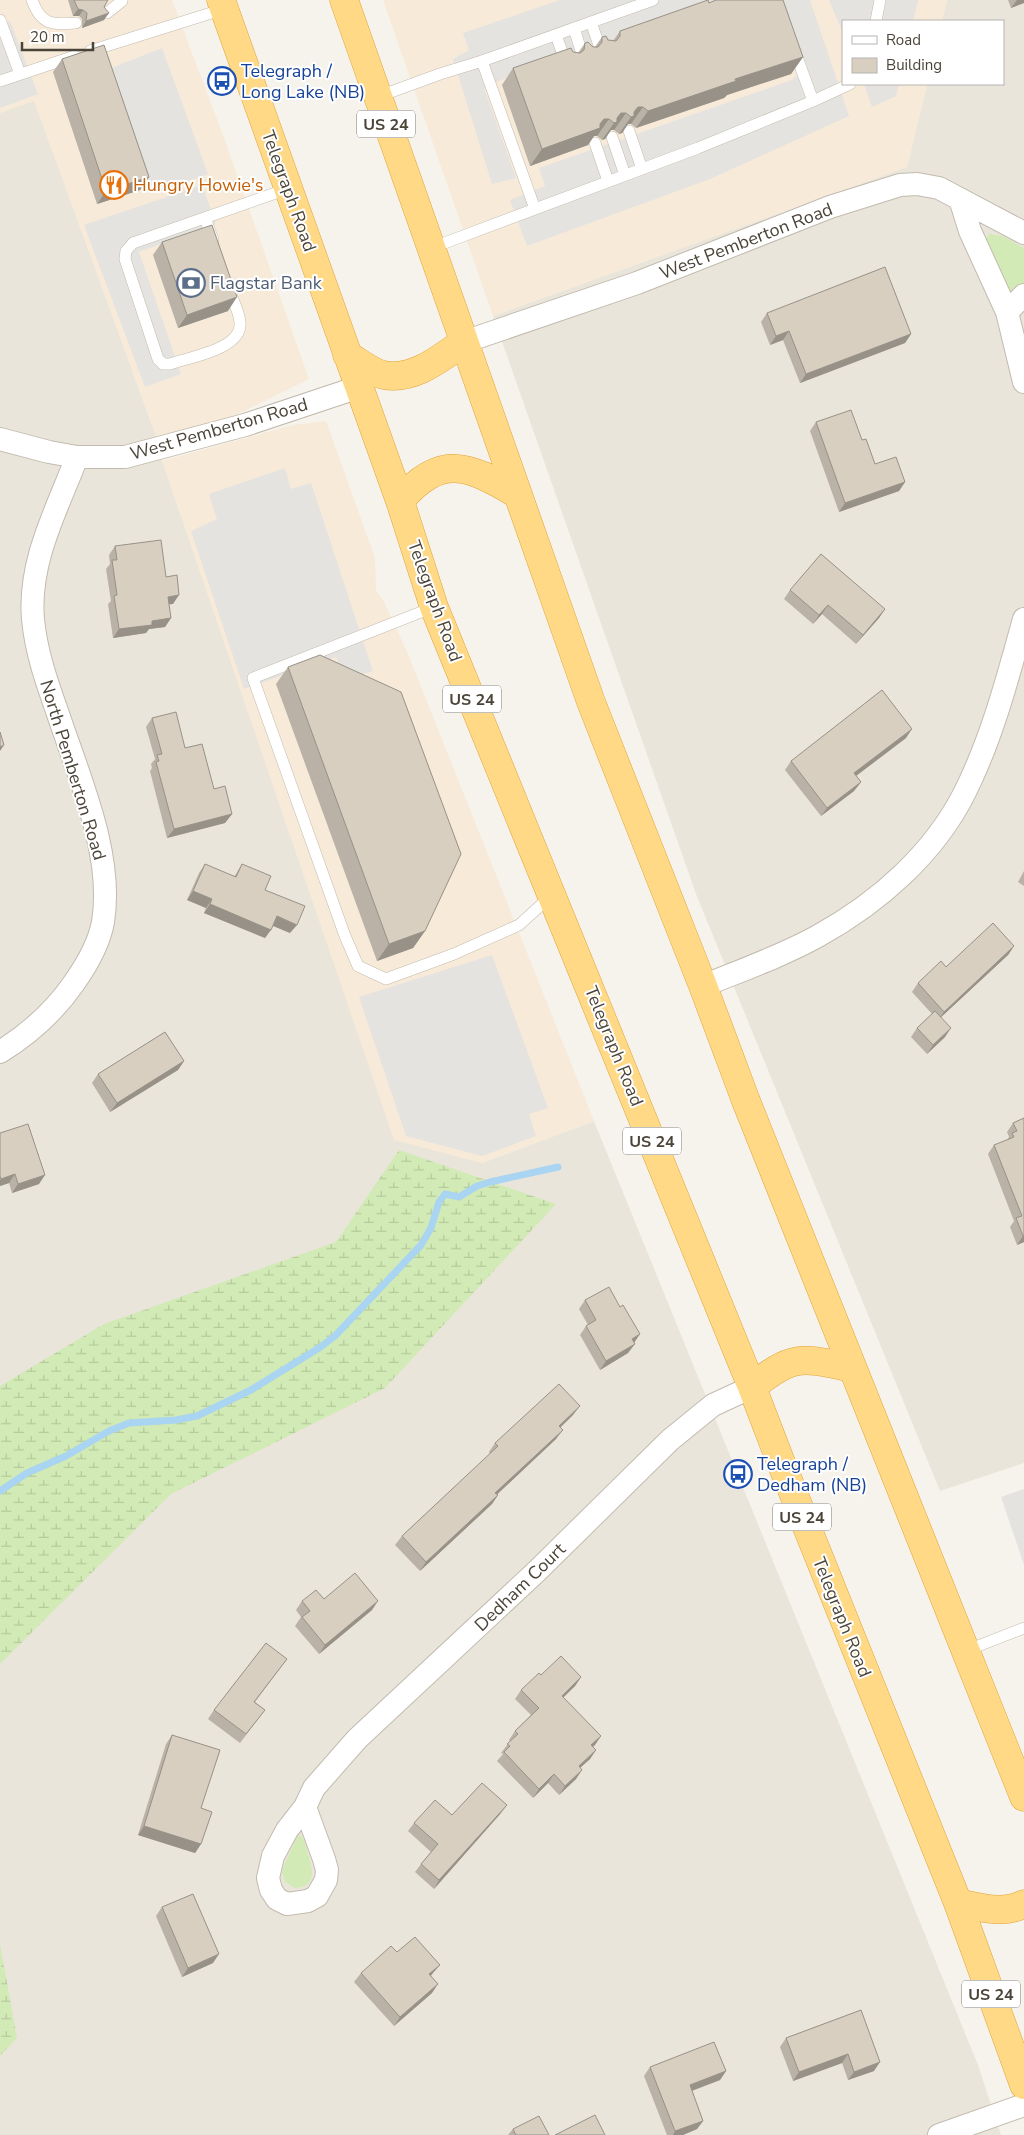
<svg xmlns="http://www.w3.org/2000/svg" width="1024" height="2135" viewBox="0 0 1024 2135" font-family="'Nunito Sans',sans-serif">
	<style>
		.residential { fill: #eae5da }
		.commercial { fill: #f7ead8 }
		.green { fill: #d2eab5 }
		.wetland { fill: url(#wetland-marsh) }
		.parking { fill: #e5e3e0 }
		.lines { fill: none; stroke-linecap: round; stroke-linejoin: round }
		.stream { stroke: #a9d4f2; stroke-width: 7 }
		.service-casing { stroke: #c2bbae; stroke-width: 12 }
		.minor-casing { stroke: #c2bbae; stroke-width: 24 }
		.trunk-casing { stroke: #e0a43c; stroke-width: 29 }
		.service { stroke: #fff; stroke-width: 11 }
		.minor { stroke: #fff; stroke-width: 22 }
		.trunk { stroke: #ffd985; stroke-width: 28 }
		.wall { fill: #bab2a6 }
		.shaded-wall { fill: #979187 }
		.building { fill: #d8cfc1; stroke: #979187 }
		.labels { text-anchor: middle; stroke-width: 4; stroke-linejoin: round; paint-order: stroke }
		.shield { fill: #fff; stroke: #817c74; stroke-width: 1 }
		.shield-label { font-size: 16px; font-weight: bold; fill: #4b4439 }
		.transit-label { font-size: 18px; fill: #164399; stroke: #fff; text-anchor: start }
		.food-label { font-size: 18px; fill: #c56008; stroke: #fff; text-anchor: start }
		.street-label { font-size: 18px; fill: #4b4439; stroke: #fff }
		.service-label { font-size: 18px; fill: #4e5e75; stroke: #fff; text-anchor: start }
	</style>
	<defs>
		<pattern id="wetland-marsh" width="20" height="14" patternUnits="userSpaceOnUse" patternTransform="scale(1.25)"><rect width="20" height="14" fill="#d2eab5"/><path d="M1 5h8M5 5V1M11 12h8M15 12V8" fill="none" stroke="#b6ca9c"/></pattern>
	</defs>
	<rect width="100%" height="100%" fill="#f6f3ec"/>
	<path class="residential" d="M947 0H1024V1463L940 1491 696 894 493 316 907 167 927 84H1003V21H942Z
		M34 100 156 436 162 461 482 1163 594 1121 978 2065 1001 2135H0V113Z"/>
	<path class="commercial" d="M0 0H172L223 135 309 379 228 419 156 436 34 101 0 113Z
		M383 0H947L942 21H843V84H927L907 167 493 316Z
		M326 421 375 558 376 590 384 602 408 654 594 1121 482 1163 394 1140 162 461 293 425Z"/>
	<path class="green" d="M989 234 1002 236 1024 248V284L1015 293 1008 290 985 242Z
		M300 1835C305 1840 306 1847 308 1854 313 1869 317 1888 295 1888L285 1882 282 1872 284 1866 297 1837Z"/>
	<path class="wetland" d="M399 1150 556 1204 385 1388 171 1494 0 1664V1386L104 1324 336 1242Z
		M0 1944 17 2038 0 2056Z"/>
	<path class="parking" d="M560 0H737L501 80 484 88 516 178 492 184 453 59 469 50 463 33Z
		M770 0H810L849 116 710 179 527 246 510 200 545 186 539 168 792 80 797 75Z
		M829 0H918L913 21H843V33Z
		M10 21 38 94 0 108V25Z
		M162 48 208 174 150 194 106 70Z
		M864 84H899L896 96 872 107Z
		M202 185 216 224 139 252 181 374 145 387 84 225Z
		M285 468 291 489 311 483 373 671 346 679 336 657 244 689 191 531 217 519 209 494Z
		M492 955 548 1108 529 1114 536 1136 482 1156 406 1136 359 997Z
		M1024 1489V1565L1001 1497Z"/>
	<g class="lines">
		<path class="stream" d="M0 1491 27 1473 66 1456 109 1431 129 1423 176 1420 197 1416 251 1390 319 1348 335 1336 421 1245 431 1228 439 1202 445 1194 459 1197 477 1186 490 1182 558 1167"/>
		<defs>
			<path id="service" d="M32 0C41 25 52 25 76 23
				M107 13 122 1
				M0 20 20 74
				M876 21 880 0
				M591 22 601 51
				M574 28 583 57
				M556 35 566 63
				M794 49 813 101
				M90 51 224 9
				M482 61 535 209
				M0 81 75 56
				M377 97 440 74 482 61 653 0
				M629 131 642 169
				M612 137 625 175
				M595 143 608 181
				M205 218 213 240
				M431 248 698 148 813 101 850 84
				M229 288C232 299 239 311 240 322 243 349 190 357 170 364H163L158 359 125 259 126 251 133 243 287 189
				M434 607 253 678 345 936 358 966 386 979 454 954 519 925 551 896
				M965 1651 1024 1628"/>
			<path id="minor" d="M960 199 970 231 1007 312
				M1024 295 1007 312 1024 382
				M464 342 637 283 830 207 900 185 917 184 939 188 1024 233
				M0 439 49 452 77 457H125L245 425 359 387
				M703 986C742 970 782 956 818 936 878 903 934 854 965 792 992 738 1008 677 1024 619
				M0 1052C29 1034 54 1012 74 983 86 966 99 944 103 922 114 855 79 777 58 714 47 683 36 652 33 619 28 562 57 509 77 457
				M305 1807 324 1859 327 1870 326 1880 317 1896 308 1901 287 1904 277 1899 271 1890 268 1878 273 1856 287 1830 305 1807 314 1788 357 1739 537 1571 670 1440 713 1405 752 1387
				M939 2135 1024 2105"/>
			<path id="trunk" d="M221 0 400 501 434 607 752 1387 780 1460 958 1903 1024 2085
				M344 0 591 702 703 986 746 1101 1024 1797
				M347 355C358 361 372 373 384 375 414 381 442 357 464 342
				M400 501C440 453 469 465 517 494
				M752 1387C794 1353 802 1358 852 1368
				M958 1903C980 1907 1002 1915 1024 1904"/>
		</defs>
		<use href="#service" class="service-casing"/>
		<use href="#minor" class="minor-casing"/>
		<use href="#trunk" class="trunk-casing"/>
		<use href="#service" class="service"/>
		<use href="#minor" class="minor"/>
		<use href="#trunk" class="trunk"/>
	</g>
	<path class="wall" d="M68 0H108L104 7V20L82 28V19L79 16H73Z
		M1008 0H1024V3L1011 8Z
		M709 3 803 57 791 74 727 95 724 98 636 128 631 124H628L622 133 619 134 614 130H611L605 139 602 140 597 136H594L588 145 530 166 502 85 513 68 573 52 578 53 585 43 593 47H595L602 37 608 40 613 41 620 31Z
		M62 59 149 177 140 190 97 204 53 72Z
		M162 242 228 311 178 328 153 255Z
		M767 313 911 334 905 343 800 383 783 340 770 345 761 322Z
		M816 422 862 440 875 464 905 482 899 491 839 512 810 431Z
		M115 546 166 577 173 604H169L171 618 165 627 149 629 146 633 113 638 108 604 111 601 106 569 110 564 109 555Z
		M790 590 885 609 879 618 856 644 822 614 813 624 784 599Z
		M288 667 425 931 413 948 377 961 276 684Z
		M152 718 185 748 232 814 225 823 167 838 150 771 152 768 151 764 155 759 146 727Z
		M906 738 856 776 861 782 854 791 821 816 785 770 791 761Z
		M205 864 234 877 242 864 265 890 290 933 273 926 265 938 204 913 206 908 187 900 199 873Z
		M1024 871V886L1018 882Z
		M1014 946 1008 955 941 1017 945 1037 927 1054 911 1037 917 1028 932 1014 912 992 918 983 946 967Z
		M184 1061 178 1070 110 1112 92 1083 98 1074Z
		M1024 1118V1242L1017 1245 1010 1227 1014 1221 988 1154 994 1145 1007 1140 1009 1137 1007 1132 1013 1123Z
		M0 1133 39 1184 12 1193 9 1183 0 1186Z
		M585 1300 634 1343 628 1353 600 1370 580 1335 586 1326 588 1325 579 1309Z
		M573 1415 560 1428 556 1439 497 1494 498 1495 492 1504 420 1571 395 1545 402 1536 490 1454 489 1452 495 1443Z
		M324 1599 372 1610 319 1654 295 1626 301 1617 296 1610 302 1601Z
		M287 1659 255 1702 265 1710 240 1743 208 1719 214 1710Z
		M541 1675 581 1677 575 1686 563 1698 601 1736 593 1747 596 1750 590 1759 580 1768 576 1779 559 1795 548 1783 533 1798 497 1761 503 1754 501 1753 510 1741 509 1740 515 1731 531 1715 515 1699 521 1690Z
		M172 1735 201 1808V1844L195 1853 138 1835 166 1744Z
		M501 1813 434 1889 415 1872 421 1864 431 1852 408 1831 414 1823 452 1815Z
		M162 1907 213 1963 182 1977 156 1916Z
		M397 1952 433 1973 431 1976 432 1993 394 2026 354 1982 361 1973Z
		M861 2010 874 2071 848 2080 842 2063 793 2081 780 2047 786 2038Z
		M650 2067 726 2071 720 2080 692 2091 703 2121 697 2129 683 2135H667L644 2076Z
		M513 2129 549 2135H508Z"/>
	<path class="shaded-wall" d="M1017 0H1024V3L1011 8Z
		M78 9 83 10 79 16H73Z
		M109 13 104 20 82 28 86 21Z
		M803 57 791 74 727 95 724 98 636 128 648 111 735 79Z
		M638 107H643L631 124H628L622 133 619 134 631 117H630Z
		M621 113H626L614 130H611L605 139 602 140 614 123H613Z
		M604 119H609L597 136H594L588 145 530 166 542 149Z
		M149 177 140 190 97 204 106 191Z
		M237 297 228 311 178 328 187 315Z
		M789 331 783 340 770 345 776 336Z
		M911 334 905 343 800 383 806 374Z
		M905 482 899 491 839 512 845 503Z
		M179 595 173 604 162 605 168 597Z
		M828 605 822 614 813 624 819 615Z
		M885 609 879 618 856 644 863 635Z
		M171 618 165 627 149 629 146 633 113 638 119 629 152 621Z
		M912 729 906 738 848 782 854 773Z
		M4 745 0 751V747Z
		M861 782 854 791 821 816 827 808Z
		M232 814 225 823 167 838 174 829Z
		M193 891 212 899 206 908 187 900Z
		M210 904 271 930 265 938 204 913Z
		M277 916 297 925 290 933 271 925Z
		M425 931 413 948 377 961 389 944Z
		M1014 946 1008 955 938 1020 944 1012Z
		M951 1028 945 1037 927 1054 933 1045Z
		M184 1061 178 1070 110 1112 117 1103Z
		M15 1174 9 1183 0 1186V1180L1 1179Z
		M45 1175 39 1184 12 1193 18 1184Z
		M1023 1236H1024V1242L1017 1245Z
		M640 1334 634 1343 632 1339Z
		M635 1344 628 1353 600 1370 606 1361Z
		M580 1406 573 1415 552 1435 559 1426Z
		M563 1430 556 1439 489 1502 495 1493Z
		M498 1495 492 1504 420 1571 426 1562Z
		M378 1601 372 1610 319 1654 325 1645Z
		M581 1677 575 1686 555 1705 562 1696Z
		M601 1736 595 1745 585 1754 591 1745Z
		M596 1750 590 1759 572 1775 579 1766Z
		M582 1770 576 1779 559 1795 565 1786Z
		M554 1774 548 1783 533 1798 539 1789Z
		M507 1805 501 1813 434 1889 439 1880Z
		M144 1826 201 1844 195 1853 138 1835Z
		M219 1954 213 1963 182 1977 188 1968Z
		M440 1965 433 1973 423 1983 429 1974Z
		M438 1984 432 1993 394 2026 400 2017Z
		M848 2054 842 2063 793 2081 799 2072Z
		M880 2062 874 2071 848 2080 854 2072Z
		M726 2071 720 2080 683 2094 690 2085Z
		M703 2121 697 2129 683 2135H673L675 2131Z"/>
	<path class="building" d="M74 0H108L104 7 109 13 86 21 87 13 83 10 78 9Z
		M708 0 709 3 716 0H783L803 57 735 79 736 81 648 111 643 107H638L634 112V116L631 117 626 113H621L617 118V122L614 123 609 119H604L600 124V128L542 149 513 68 571 48 573 52 580 53 584 50 585 43 588 42 593 47H598L602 42V37L606 36 608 40 616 41 620 36V31Z
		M104 45 149 177 106 191 62 59Z
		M212 225 237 297 187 315 162 242Z
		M885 267 911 334 806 374 789 331 776 336 767 313Z
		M851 410 862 440 866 439 875 464 896 457 905 482 845 503 816 422Z
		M161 540 166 577 177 575 179 595 168 597 171 618 152 621V625L119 629 114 596 117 595 112 560H117L115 546Z
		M821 554 885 609 863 635 828 605 819 615 790 590Z
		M320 655 401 692 461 854 425 931 389 944 288 667Z
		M882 690 912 729 854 773 861 782 827 808 791 761Z
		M176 712 185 748 202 744 214 789 225 786 232 814 174 829 156 762 159 761 157 755 162 754 152 718Z
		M0 732 4 745 0 747Z
		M205 864 236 877 242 864 271 876 265 890 305 906 297 925 277 916 271 930 210 904 212 899 193 891Z
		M993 923 1014 946 944 1012 918 983 941 961 946 967Z
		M935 1011 951 1028 933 1045 917 1028Z
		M165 1032 184 1061 117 1103 98 1074Z
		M1024 1118V1236H1023L1016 1218 1022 1216 994 1145 1014 1137 1012 1133 1017 1131 1013 1123Z
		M28 1124 45 1175 18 1184 15 1174 1 1179 0 1176V1133Z
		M609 1287 620 1307 623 1305 640 1334 632 1339 635 1344 606 1361 586 1326 596 1320 585 1300Z
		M559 1384 580 1406 559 1426 563 1430 495 1493 498 1495 426 1562 402 1536 498 1446 495 1443Z
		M355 1573 378 1601 325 1645 302 1617 310 1611 302 1601 316 1590 324 1599Z
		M266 1643 287 1659 254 1702 265 1710 246 1734 214 1710Z
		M561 1656 581 1677 562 1696 601 1736 591 1745 596 1750 579 1766 582 1770 565 1786 554 1774 539 1789 504 1752 510 1746 507 1744 518 1734 515 1731 539 1708 521 1690 539 1673 541 1675Z
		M172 1735 220 1750 201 1808 212 1812 201 1844 144 1826Z
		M482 1783 507 1805 439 1880 421 1864 438 1844 414 1823 435 1800 452 1815Z
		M193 1894 219 1954 188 1968 162 1907Z
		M415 1937 440 1965 429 1974 438 1984 400 2017 361 1973 391 1946 397 1952Z
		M861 2010 880 2062 854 2072 848 2054 799 2072 786 2038Z
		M714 2042 726 2071 690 2085 703 2121 675 2131 650 2067Z
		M595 2115 605 2135H555Z
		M539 2116 549 2135H516L513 2129Z"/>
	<defs>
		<symbol id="bus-ring" viewBox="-11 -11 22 22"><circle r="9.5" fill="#fff" stroke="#1a4fb4" stroke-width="1.5"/><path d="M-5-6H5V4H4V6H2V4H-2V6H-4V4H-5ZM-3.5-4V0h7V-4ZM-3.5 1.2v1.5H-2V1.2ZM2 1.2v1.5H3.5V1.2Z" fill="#1a4fb4"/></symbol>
		<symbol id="restaurant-ring" viewBox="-11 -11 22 22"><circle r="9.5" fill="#fff" stroke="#e8710a" stroke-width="1.5"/><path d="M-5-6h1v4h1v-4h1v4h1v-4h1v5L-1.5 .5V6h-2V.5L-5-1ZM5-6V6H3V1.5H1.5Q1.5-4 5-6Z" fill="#e8710a"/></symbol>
		<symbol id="bank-ring" viewBox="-11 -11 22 22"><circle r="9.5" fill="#fff" stroke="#5c6f8a" stroke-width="1.5"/><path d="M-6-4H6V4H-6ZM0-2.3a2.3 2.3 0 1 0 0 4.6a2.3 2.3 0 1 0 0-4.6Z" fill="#5c6f8a"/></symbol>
	</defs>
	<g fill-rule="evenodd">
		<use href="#bus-ring" x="206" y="65" width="32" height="32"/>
		<use href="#restaurant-ring" x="98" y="169" width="32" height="32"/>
		<use href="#bank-ring" x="175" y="267" width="32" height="32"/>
		<use href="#bus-ring" x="722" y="1458" width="32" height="32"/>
	</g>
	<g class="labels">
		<g class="shield">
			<rect x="357" y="110.5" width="58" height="27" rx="4"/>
			<rect x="443" y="685.5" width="58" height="27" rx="4"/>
			<rect x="623" y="1127.5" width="58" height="27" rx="4"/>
			<rect x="773" y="1503.5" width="58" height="27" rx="4"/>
			<rect x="962" y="1980.5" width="58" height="27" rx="4"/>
		</g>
		<g class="shield-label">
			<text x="386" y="130">US 24</text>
			<text x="472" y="705">US 24</text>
			<text x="652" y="1147">US 24</text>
			<text x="802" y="1523">US 24</text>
			<text x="991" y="2000">US 24</text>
		</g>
		<g class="transit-label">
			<text x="241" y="77">Telegraph /<tspan x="241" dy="21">Long Lake (NB)</tspan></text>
			<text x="757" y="1470">Telegraph /<tspan x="757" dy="21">Dedham (NB)</tspan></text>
		</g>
		<g class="food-label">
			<text x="133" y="191">Hungry Howie's</text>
		</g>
		<g class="street-label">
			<text transform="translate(289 191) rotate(70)" y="6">Telegraph Road</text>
			<text transform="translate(746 241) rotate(-21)" y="6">West Pemberton Road</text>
			<text transform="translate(219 429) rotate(-16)" y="6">West Pemberton Road</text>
			<text transform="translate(435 601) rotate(70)" y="6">Telegraph Road</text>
			<text transform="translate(73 770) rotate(73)" y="6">North Pemberton Road</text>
			<text transform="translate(614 1046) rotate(68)" y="6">Telegraph Road</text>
			<text transform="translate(520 1587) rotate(-44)" y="6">Dedham Court</text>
			<text transform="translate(842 1617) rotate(68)" y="6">Telegraph Road</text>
		</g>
		<g class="service-label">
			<text x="210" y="289">Flagstar Bank</text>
		</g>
	</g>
	<rect x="842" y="20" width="162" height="65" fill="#ffffff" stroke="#b7b4b0"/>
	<rect x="852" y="36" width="25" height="8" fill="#ffffff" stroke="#b7b4b0"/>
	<text x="886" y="45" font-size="15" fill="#4b4439">Road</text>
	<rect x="852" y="58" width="25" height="15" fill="#d8cfc1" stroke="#b7b4b0"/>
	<text x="886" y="70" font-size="15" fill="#4b4439">Building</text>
	<path d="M22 42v8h71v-8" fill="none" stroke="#4b4439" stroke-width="2.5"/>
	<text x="30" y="42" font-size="15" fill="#4b4439" stroke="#ffffff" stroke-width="4" paint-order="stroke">20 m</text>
</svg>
